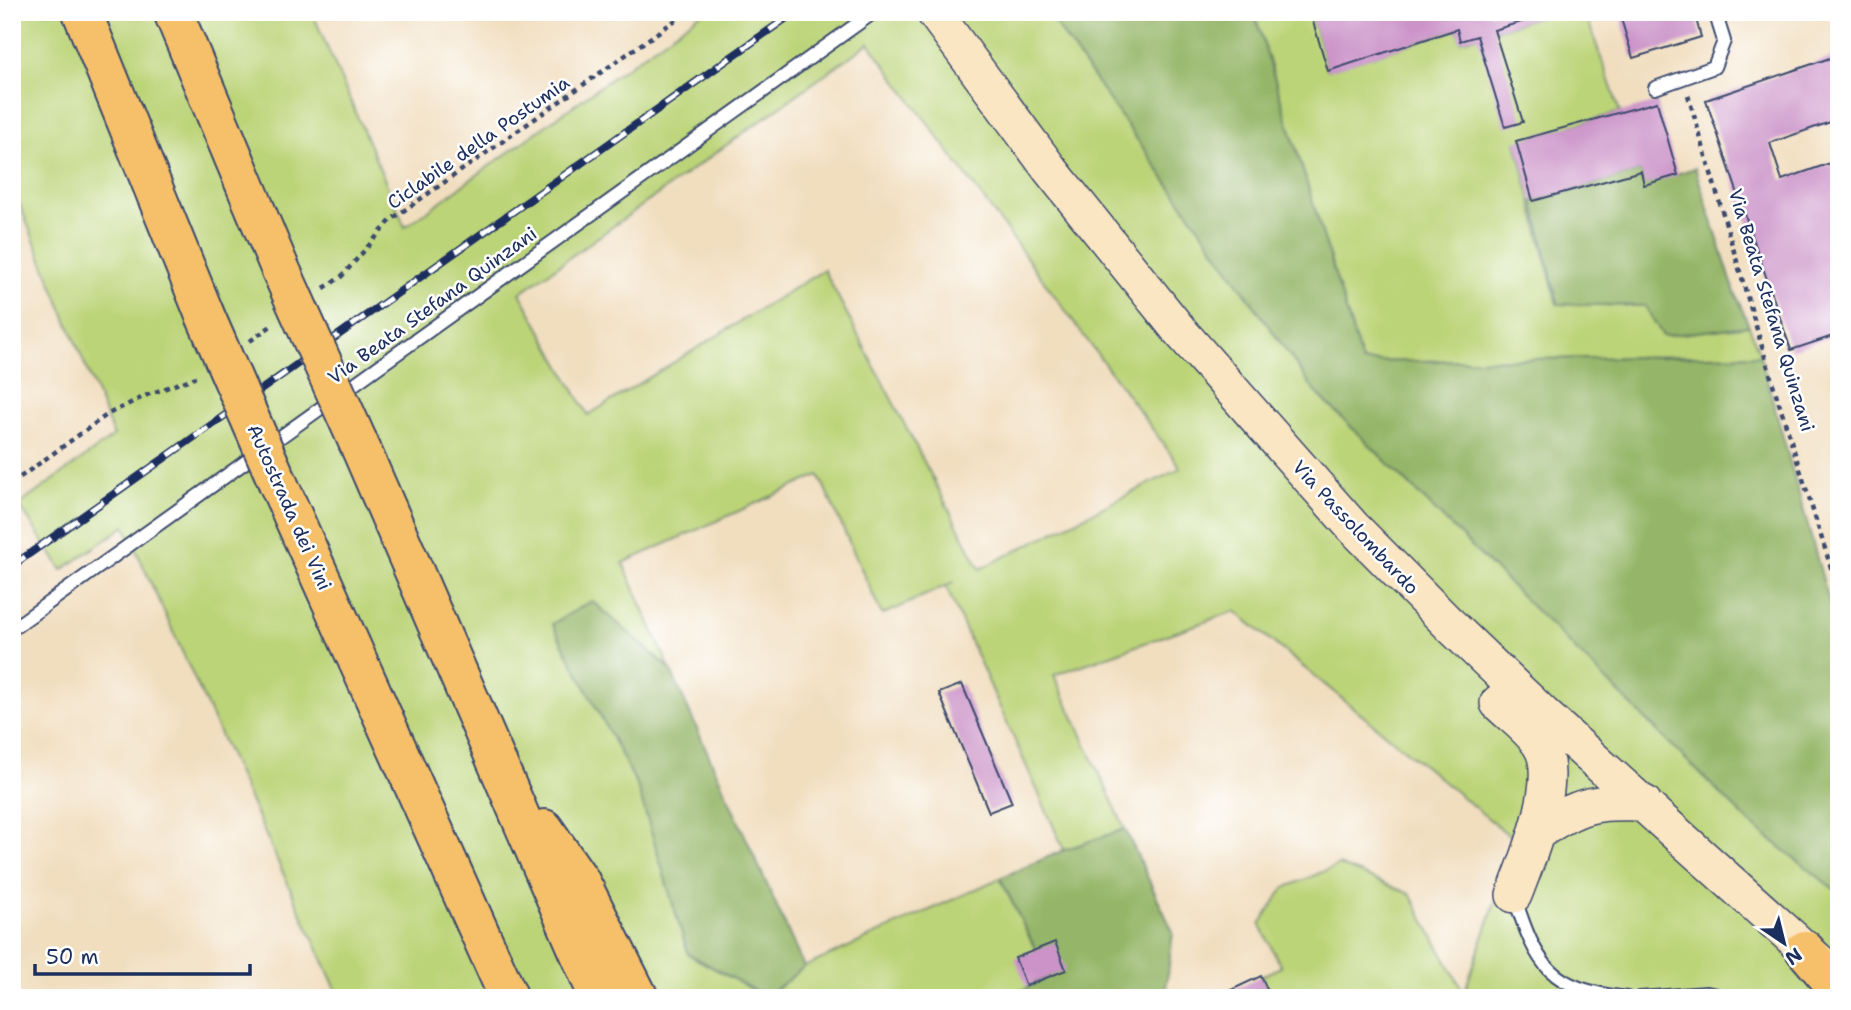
<svg xmlns="http://www.w3.org/2000/svg" width="1851" height="1010" viewBox="0 0 1851 1010" font-family="'Shantell Sans',sans-serif">
	<style>
		.green { fill: #bcd478; stroke: #6c826b; stroke-width: 2; fill-rule: evenodd }
		.forest { fill: #95b668; stroke: #587263; stroke-width: 2 }
		.building { fill: #cb93c8 }
		.lines { fill: none; stroke-linecap: round; stroke-linejoin: round }
		.service-casing { stroke: #3b496d; stroke-width: 16 }
		.secondary-casing { stroke: #3b496d; stroke-width: 38 }
		.motorway-casing { stroke: #3b496d; stroke-width: 42 }
		.path { stroke: #3b496d; stroke-width: 4.5; stroke-dasharray: 5 5; stroke-linecap: butt }
		.service { stroke: #fff; stroke-width: 12 }
		.secondary { stroke: #fbe6c4; stroke-width: 35 }
		.motorway { stroke: #f6c06b; stroke-width: 38 }
		.rail-casing { stroke: #1b2f5e; stroke-width: 8 }
		.rail { stroke: #fff; stroke-width: 5; stroke-dasharray: 16; stroke-linecap: butt }
		.motorway-bridge-casing { stroke: #3b496d; stroke-width: 42; stroke-linecap: butt }
		.motorway-bridge { stroke: #f6c06b; stroke-width: 38 }
		.labels { text-anchor: middle; stroke-width: 5; stroke-linejoin: round; paint-order: stroke }
		.street-label { font-size: 19px; fill: #1b2f5e; stroke: #fff }
	</style>
	<rect width="100%" height="100%" fill="#fff"/>
	<filter id="ink" filterUnits="userSpaceOnUse"><feTurbulence type="fractalNoise" baseFrequency=".0143" numOctaves="2"/><feDisplacementMap in="SourceGraphic" scale="14" xChannelSelector="R" yChannelSelector="G"/><feConvolveMatrix kernelMatrix="1 2 1 2 8 2 1 2 1" color-interpolation-filters="sRGB"/></filter>
	<filter id="wash" filterUnits="userSpaceOnUse"><feTurbulence type="fractalNoise" baseFrequency=".00686" numOctaves="4" result="noise"/><feDisplacementMap in="SourceGraphic" scale="28" xChannelSelector="R" yChannelSelector="G"/><feGaussianBlur stdDeviation="1.57" result="paint"/><feColorMatrix in="noise" values="0 0 0 0 0 0 0 0 0 0 0 0 0 0 0 0 0 1.4 0 .05"/><feComposite in="paint" operator="in"/></filter>
	<g filter="url(#wash)">
		<rect width="100%" height="100%" fill="#f1debf"/>
		<path class="green" d="M12 12H312L405 227 703 12H1047L1314 390 1751 824 1839 893V998H1271L1261 976 1281 967 1260 924 1284 888 1339 865 1410 894 1464 993 1516 841 1235 611 1054 675 1125 829 1064 850 946 587 954 582 882 615 819 475 623 563 670 669 592 601 553 624 637 785 688 954 766 997 804 967 1000 878 1049 977 1009 998H340L125 526 62 570 19 505 114 436 12 186ZM869 43 1181 468 980 569 824 270 588 415 520 293Z
			M1254 12H1310L1328 70 1457 29 1461 41 1554 12H1585L1620 112 1516 142 1557 304 1645 306 1663 336 1749 326 1760 355 1362 362Z"/>
		<path class="forest" d="M1047 12H1254L1362 362 1760 355 1839 637V893L1751 824 1314 390Z
			M1695 168 1734 290 1749 326 1663 336 1645 306 1558 304 1533 201 1641 171 1645 184Z
			M592 601 670 669 804 967 766 997 688 954 637 785 552 624Z
			M1125 829 1173 932 1165 998H1009L1049 976 1000 878 1064 850Z"/>
		<g id="blocks">
			<path class="building" d="M1310 12H1349L1350 15 1358 12 1552 13 1494 30 1523 122 1505 127 1477 36 1460 41 1457 29 1328 71Z
				M1619 12H1694L1701 37 1633 58Z
				M1839 55V119L1770 143 1782 180 1839 160V222L1834 224 1839 237V334L1791 350 1706 100Z
				M1657 102 1678 175 1644 185 1641 171 1533 201 1516 141Z
				M962 684 1012 803 989 812 939 693Z
				M1055 942 1066 970 1026 986 1015 958Z
				M1261 976 1271 998H1214Z"/>
		</g>
	</g>
	<g filter="url(#ink)">
		<use href="#blocks" fill-opacity="0" stroke="#3b496d" stroke-width="2"/>
		<g class="lines">
			<defs>
				<path id="service" d="M1655 88 1714 67 1724 41 1715 12
					M12 629 874 12
					M1514 896C1537 966 1549 989 1627 998
					M1640 998 1707 993 1730 998"/>
				<path id="secondary" d="M934 12 1049 168 1179 330 1352 526 1448 623 1543 714 1826 968
					M1498 703C1511 716 1530 729 1540 745 1562 778 1527 861 1514 895
					M1538 832C1581 803 1593 802 1644 803"/>
				<path id="motorway" d="M82 12 204 313
					M173 12 279 266
					M358 442 599 998
					M278 483 509 998
					M544 829 580 881 639 998
					M1805 950 1839 990"/>
			</defs>
			<use href="#service" class="service-casing"/>
			<use href="#secondary" class="secondary-casing"/>
			<use href="#motorway" class="motorway-casing"/>
			<path class="path" d="M1688 95 1773 384 1839 593
				M324 288 341 277 392 219 687 12
				M250 341 271 326
				M12 483 108 414 147 395 196 377"/>
			<use href="#service" class="service"/>
			<use href="#secondary" class="secondary"/>
			<use href="#motorway" class="motorway"/>
			<defs>
				<path id="rail" d="M12 566 795 12"/>
			</defs>
			<use href="#rail" class="rail-casing"/>
			<use href="#rail" class="rail"/>
			<defs>
				<path id="motorway-bridge" d="M279 266 358 442
					M204 313 278 483"/>
			</defs>
			<use href="#motorway-bridge" class="motorway-bridge-casing"/>
			<use href="#motorway-bridge" class="motorway-bridge"/>
		</g>
	</g>
	<g class="labels">
		<g class="street-label">
			<text transform="translate(478 142) rotate(-35)" y="7">Ciclabile della Postumia</text>
			<text transform="translate(432 305) rotate(-36)" y="7">Via Beata Stefana Quinzani</text>
			<text transform="translate(1772 310) rotate(73)" y="7">Via Beata Stefana Quinzani</text>
			<text transform="translate(290 507) rotate(66)" y="7">Autostrada dei Vini</text>
			<text transform="translate(1356 527) rotate(47)" y="7">Via Passolombardo</text>
		</g>
	</g>
	<rect width="1851" height="1010" fill="none" stroke="#fff" stroke-width="42"/>
	<g transform="translate(1784 943) rotate(145)" stroke="#ffffff" stroke-width="5" paint-order="stroke">
	<path d="M0-5L12 26L0 18L-12 26Z" fill="#1b2f5e"/>
	<text y="-10" font-size="19" font-weight="bold" text-anchor="middle" fill="#1b2f5e">N</text>
	</g>
	<path d="M35 964v10h215v-10" fill="none" stroke="#1b2f5e" stroke-width="3.5"/>
	<text x="46" y="964" font-size="21" fill="#1b2f5e" stroke="#ffffff" stroke-width="5" paint-order="stroke">50 m</text>
</svg>
